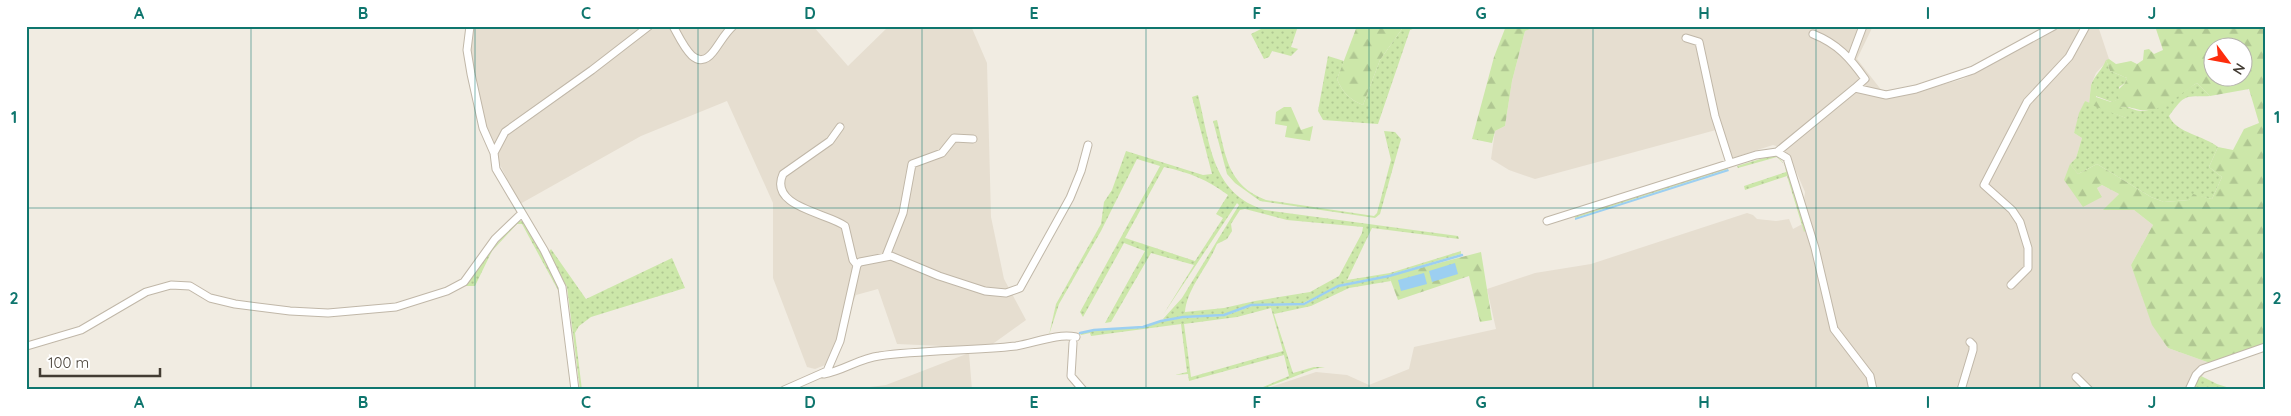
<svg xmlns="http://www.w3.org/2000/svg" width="2291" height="416" viewBox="0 0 2291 416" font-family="Quicksand,sans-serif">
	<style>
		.residential { fill: #e6ded0 }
		.grass { fill: url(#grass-dots); fill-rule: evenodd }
		.forest { fill: url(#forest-firs); fill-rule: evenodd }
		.water { fill: #9ccff1 }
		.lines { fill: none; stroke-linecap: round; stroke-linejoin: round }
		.stream { stroke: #9ccff1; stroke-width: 2.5 }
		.street-casing { stroke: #c0b7a8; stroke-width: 9 }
		.street { stroke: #fff; stroke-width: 7 }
		.grid { fill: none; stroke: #0f766e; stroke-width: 1; stroke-opacity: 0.55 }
		.neatline { fill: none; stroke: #0f766e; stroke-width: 2 }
		.grid-label { font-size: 16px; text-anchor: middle; font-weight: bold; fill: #0f766e }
	</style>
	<defs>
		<pattern id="grass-dots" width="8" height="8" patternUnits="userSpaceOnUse" patternTransform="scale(1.25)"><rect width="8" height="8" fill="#cce7a9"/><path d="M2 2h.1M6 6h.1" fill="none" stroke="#b0c792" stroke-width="1.8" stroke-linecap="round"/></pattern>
		<pattern id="forest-firs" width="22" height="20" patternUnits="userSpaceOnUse" patternTransform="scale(1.25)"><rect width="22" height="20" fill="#cce7a9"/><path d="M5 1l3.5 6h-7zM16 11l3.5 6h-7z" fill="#b0c792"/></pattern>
	</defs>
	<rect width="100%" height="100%" fill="#f1ece2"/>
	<path class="residential" d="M470 26H813L848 66 889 26H971L987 63 991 217 1004 279 1026 320 987 348 897 344 878 289 856 295 825 365 815 369 807 367 773 278V203L727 101 641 136 520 204 496 157 481 111 471 62Z
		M1539 26H1873L1857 59 1886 96H1900L1963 79 2063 26H2098L2109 59 2096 73 2091 85 2089 104 2085 101 2074 133 2082 138 2076 158 2070 164 2102 197 2097 188 2102 185 2119 194 2104 210H2134L2153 225 2131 265 2142 293 2168 348 2210 363 2208 369 2191 390H1262L1316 372 1347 375 1369 385 1409 369 1414 347 1496 329 1487 289 1535 273 1591 264 1747 213 1753 215 1757 219 1776 221 1789 219 1793 229 1810 220 1804 200 1805 192 1792 162 1782 148 1773 145 1726 160 1716 130 1535 179 1509 170 1491 159 1495 131 1505 126 1512 81 1525 31Z
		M969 353 972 390H845L886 385Z"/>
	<path class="grass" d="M1267 26H1298L1291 47 1298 49 1291 56 1272 51 1269 57 1264 59 1251 34Z
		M1404 26H1421L1410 30 1378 124 1323 120 1318 111 1328 56 1344 61 1337 79C1343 93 1349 99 1363 105L1380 60Z
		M2106 60 2110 71 2127 78 2125 83 2119 87 2120 99 2112 102 2096 96 2091 85C2095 75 2102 70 2106 60Z
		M2197 83 2210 96C2184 97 2186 93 2169 116 2176 133 2205 136 2218 147L2209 167 2222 177 2212 199 2194 195 2189 200 2164 202 2151 197 2097 164 2078 174 2070 164 2076 158 2082 138 2074 133 2079 113 2085 101 2126 118 2119 107C2128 105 2133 111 2141 111 2163 110 2179 93 2197 83Z
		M1198 95C1210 142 1211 194 1265 210L1458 236 1459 239 1372 228 1347 280 1390 273 1461 251V254L1389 275 1343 284 1303 303 1252 305 1223 315 1163 319 1182 298 1239 205 1237 203 1163 315 1194 265 1151 253 1111 322 1105 323 1145 251 1124 243 1083 317 1080 312 1160 166 1137 159 1101 231 1059 304 1049 335 1056 304 1101 224 1104 202 1112 190 1126 151 1203 175 1212 174 1192 97ZM1164 167C1188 172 1208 180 1228 195L1216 214 1223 218 1195 261 1125 238ZM1245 209 1287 220 1363 227 1362 233 1339 276 1310 292 1255 301 1224 308 1185 312C1187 288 1208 267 1217 244L1227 239 1232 231 1231 224 1240 210Z
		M1217 120C1226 156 1227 185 1266 200L1374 216 1377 213 1391 160 1384 131 1395 132 1401 139 1380 214 1375 218 1260 201 1235 183 1227 174 1213 121Z
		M1774 155C1791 161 1801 212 1806 230L1804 232 1787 176 1745 190 1744 186 1786 172 1785 165 1777 157 1738 168 1737 166Z
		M1727 168 1728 169 1575 218 1574 216Z
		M517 221H523L558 280 573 390H571L559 292 522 224H517L492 251 475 286H460Z
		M551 249 586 299 672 258 685 288 591 317 579 326 575 333 582 390H580L567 287 548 253Z
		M1389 276 1391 281 1349 288 1311 306 1274 314 1293 373 1314 367H1325L1314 369 1260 390H1256L1289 376 1284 355 1189 381 1188 374 1175 375 1187 372 1181 324 1091 336 1090 333 1081 335 1080 333 1094 330 1143 328 1161 321 1184 318 1224 316 1252 306 1304 305 1338 287ZM1271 308 1283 351 1191 377 1184 324 1237 317Z
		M2201 376 2217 384 2236 390H2191Z"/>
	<path class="forest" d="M1357 26H1404L1380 60 1363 105C1349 99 1343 93 1337 79Z
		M1506 26H1539L1525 31 1512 81 1505 126 1495 131 1492 143 1472 139 1494 57Z
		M2155 26H2265V343L2210 363 2168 348 2152 325 2131 265 2153 225 2134 210H2103L2119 194 2102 185 2097 188 2102 197 2083 207 2064 180 2070 164 2078 174 2097 164 2151 197 2164 202 2189 200 2193 194 2212 199 2222 177 2209 167 2218 147 2233 150 2244 129 2259 123 2249 89 2210 96 2197 83C2182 92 2167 108 2150 110 2139 112 2130 105 2120 107L2128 113 2126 118 2089 104 2091 85 2097 86 2096 97 2111 102 2119 99 2116 92 2125 83 2127 78 2110 71 2106 60 2109 59 2116 64 2131 61 2137 64 2143 60 2144 50 2149 49 2154 54 2163 50ZM2214 48H2244V78H2214Z
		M1284 107H1291L1301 130 1313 126 1310 141 1285 137 1287 126 1275 124 1276 112Z
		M1481 252 1492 320 1480 322 1469 276 1398 300 1389 276Z"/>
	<path class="water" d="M1728 169 1729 171 1575 220V218Z
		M1455 263 1458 274 1432 282 1429 271Z
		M1424 273 1427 284 1401 291 1398 280Z"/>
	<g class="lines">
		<path class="stream" d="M1080 333 1094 330 1143 327 1161 321 1183 317 1224 315 1251 305 1304 304 1338 286 1389 276 1462 255"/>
		<defs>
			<path id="street" d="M470 26 467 50 471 74 483 128 494 153 496 169 544 250 562 287 575 390
				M673 26C681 40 695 75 713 52 720 43 725 33 733 26
				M1813 34C1838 44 1850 58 1865 79L1855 88
				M1686 38 1699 42 1715 116 1730 163
				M1851 58 1863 26
				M840 127 830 141 783 174C768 207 828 213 845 226L853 260 857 265
				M1777 152 1855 88 1886 95 1916 89 1973 70 2054 26
				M494 153 505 132 592 70 649 26
				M1547 221 1756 155 1777 152 1787 158 1815 248 1834 329 1870 376 1873 390
				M886 256 903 213 912 164 942 153 954 138 973 139
				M2011 285 2028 268V248L2020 222 2012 210 1984 185 2027 102 2069 57 2086 26
				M1073 343 1071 376 1083 390
				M27 346 81 330 146 292 171 285 190 286 210 298 235 304 290 311 328 313 396 307 447 291 464 282 495 239 521 214
				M824 374C843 371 860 358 879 356 924 350 970 351 1016 346 1035 343 1057 333 1076 337
				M2076 377 2089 390
				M784 390 827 371 840 341 857 265 860 262 891 256 939 276 985 291 1006 293 1020 288 1070 198 1081 171 1088 145
				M1961 390 1973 350V345L1970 342
				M2189 390 2196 375 2202 369 2265 347"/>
		</defs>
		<use href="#street" class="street-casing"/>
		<use href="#street" class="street"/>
	</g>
	<path class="grid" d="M251 26V390M475 26V390M698 26V390M922 26V390M1146 26V390M1369 26V390M1593 26V390M1816 26V390M2040 26V390M26 208H2265"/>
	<rect width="2291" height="416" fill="none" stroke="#ffffff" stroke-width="55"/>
	<g transform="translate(2228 62) rotate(122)"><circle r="24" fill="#ffffff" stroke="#b4b1ad"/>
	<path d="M0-4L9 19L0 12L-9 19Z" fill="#fd2d0d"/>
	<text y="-8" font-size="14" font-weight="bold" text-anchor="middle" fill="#433c33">N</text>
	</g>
	<path d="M40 368v8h120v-8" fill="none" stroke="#433c33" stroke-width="2.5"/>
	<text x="48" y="368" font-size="15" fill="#433c33" stroke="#ffffff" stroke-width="4" paint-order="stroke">100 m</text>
	<rect x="28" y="28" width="2236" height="360" class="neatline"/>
	<g class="grid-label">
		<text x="139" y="19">A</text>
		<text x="363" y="19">B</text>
		<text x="586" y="19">C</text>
		<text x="810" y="19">D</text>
		<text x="1034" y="19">E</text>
		<text x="1257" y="19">F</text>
		<text x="1481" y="19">G</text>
		<text x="1704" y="19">H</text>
		<text x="1928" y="19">I</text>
		<text x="2152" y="19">J</text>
		<text x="14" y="123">1</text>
		<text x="2277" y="123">1</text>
		<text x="14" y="304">2</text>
		<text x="2277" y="304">2</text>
		<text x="139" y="408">A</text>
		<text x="363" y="408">B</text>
		<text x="586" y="408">C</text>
		<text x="810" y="408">D</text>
		<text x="1034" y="408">E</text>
		<text x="1257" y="408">F</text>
		<text x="1481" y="408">G</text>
		<text x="1704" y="408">H</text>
		<text x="1928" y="408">I</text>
		<text x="2152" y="408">J</text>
	</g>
</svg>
